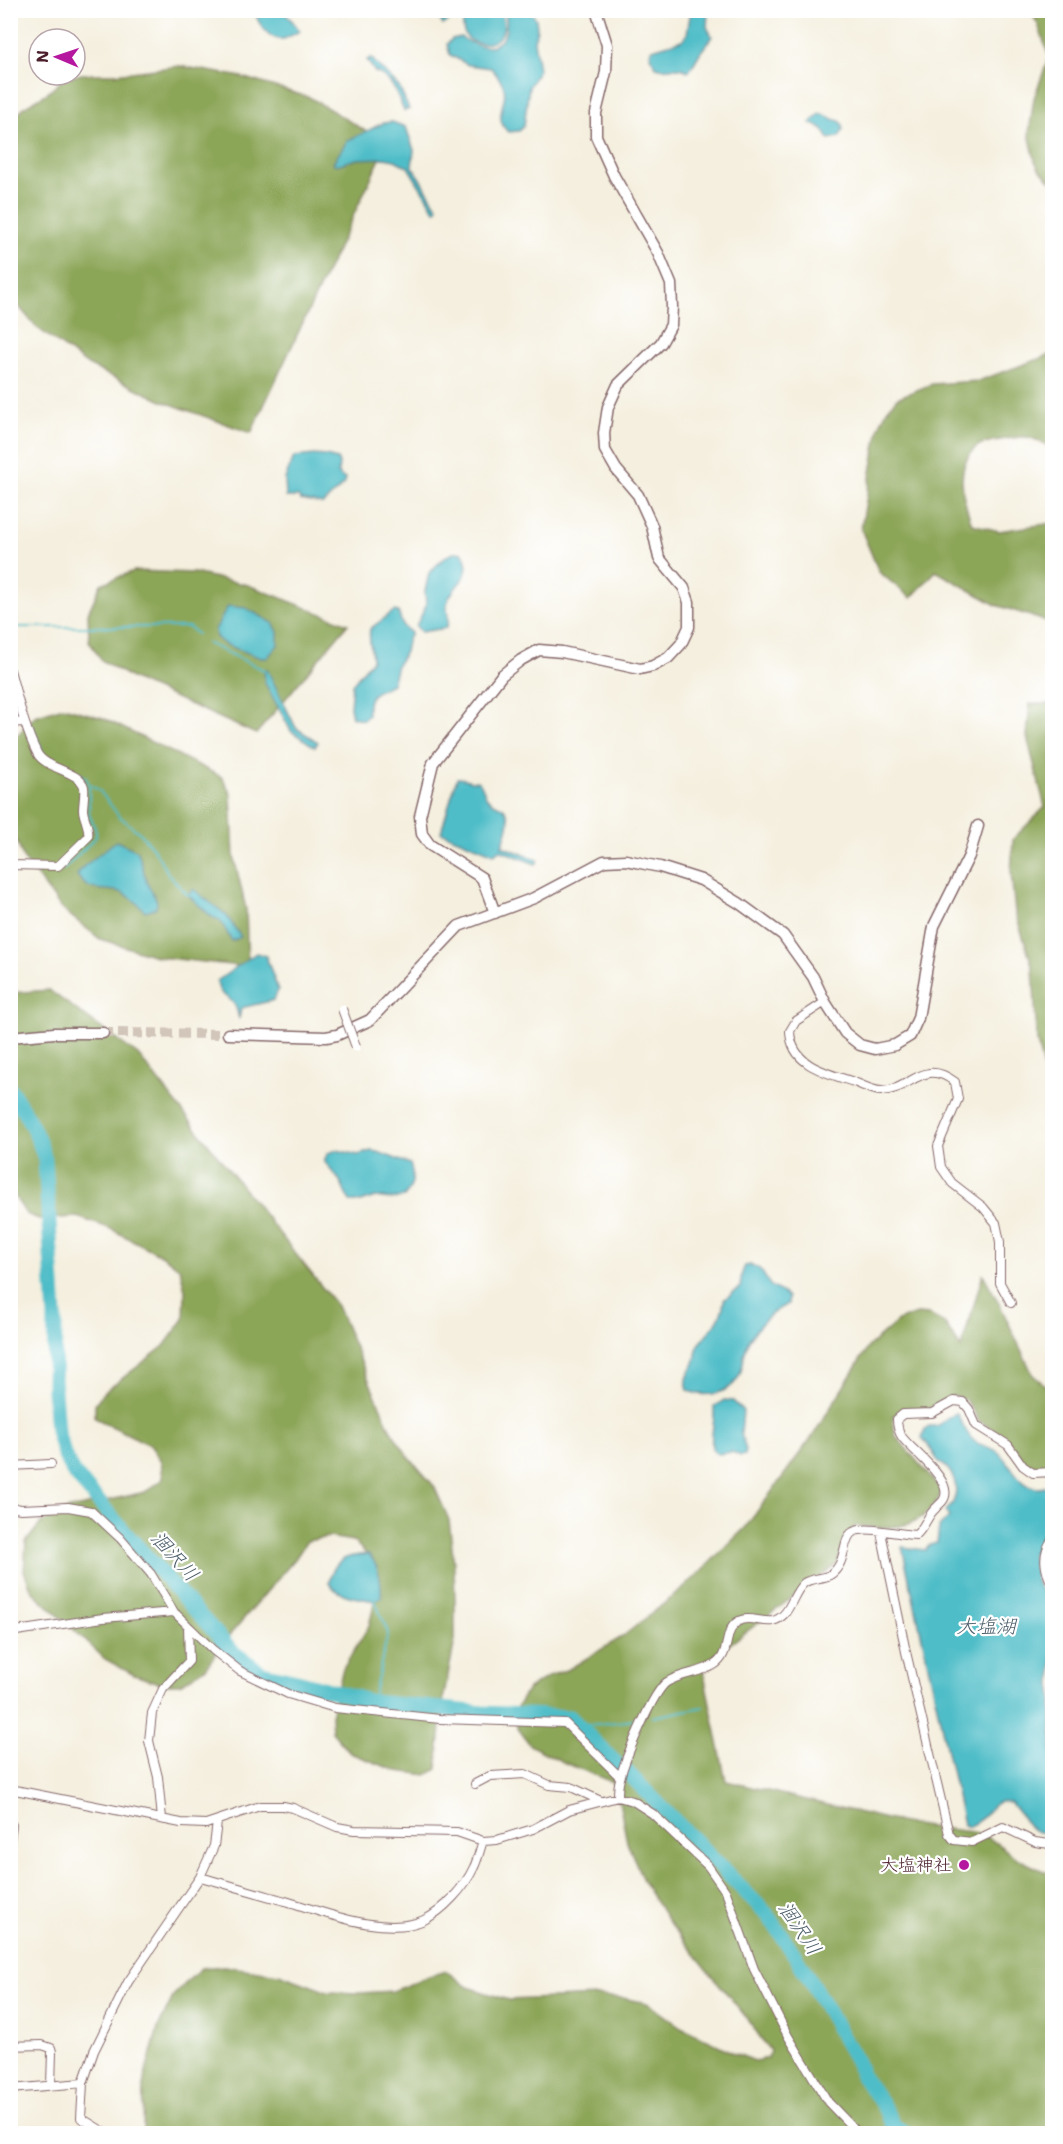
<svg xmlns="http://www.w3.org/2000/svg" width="1063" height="2144" viewBox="0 0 1063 2144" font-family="'Shantell Sans','Klee One',sans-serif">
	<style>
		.forest { fill: #8ca658; stroke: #6b6242; stroke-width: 1.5 }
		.water { fill: #4fbdc8; stroke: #4c6e7a; stroke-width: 1.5 }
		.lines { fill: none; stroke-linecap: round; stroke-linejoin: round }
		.stream { stroke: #4fbdc8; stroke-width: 2 }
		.river { stroke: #4fbdc8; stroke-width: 15 }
		.tertiary-tunnel { stroke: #d2c5ba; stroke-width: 10; stroke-dasharray: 10 5; stroke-linecap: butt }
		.minor-casing { stroke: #86686a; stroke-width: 10 }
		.tertiary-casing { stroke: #86686a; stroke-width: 13 }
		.minor { stroke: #fff; stroke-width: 8 }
		.tertiary { stroke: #fff; stroke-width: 10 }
		.minor-bridge-casing { stroke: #86686a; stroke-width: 10; stroke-linecap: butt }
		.minor-bridge { stroke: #fff; stroke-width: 8 }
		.poi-dot { fill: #b5179e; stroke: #fff; stroke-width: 2 }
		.labels { text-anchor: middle; stroke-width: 4.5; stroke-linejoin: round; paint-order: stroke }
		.poi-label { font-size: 18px; fill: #4a1f2b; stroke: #fff; text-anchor: end }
		.water-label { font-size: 20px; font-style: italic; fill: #4c5e6a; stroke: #fff }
	</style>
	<rect width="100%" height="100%" fill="#fff"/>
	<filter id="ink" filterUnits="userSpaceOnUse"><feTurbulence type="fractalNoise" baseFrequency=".0167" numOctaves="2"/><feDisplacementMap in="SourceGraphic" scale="12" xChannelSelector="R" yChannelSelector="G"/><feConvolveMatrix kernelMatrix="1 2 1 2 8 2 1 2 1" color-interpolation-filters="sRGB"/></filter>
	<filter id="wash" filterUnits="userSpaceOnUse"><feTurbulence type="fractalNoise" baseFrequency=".008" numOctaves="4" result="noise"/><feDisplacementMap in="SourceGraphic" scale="24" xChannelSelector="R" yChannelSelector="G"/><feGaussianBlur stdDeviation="1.35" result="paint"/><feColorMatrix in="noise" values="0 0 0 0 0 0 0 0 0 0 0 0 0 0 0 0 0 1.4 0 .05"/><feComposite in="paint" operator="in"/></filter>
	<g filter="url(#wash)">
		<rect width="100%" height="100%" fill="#f4efde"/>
		<path class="forest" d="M1030 11H1052V182L1039 169 1035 161 1029 133 1034 98 1049 57 1038 24Z
			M180 66 242 77 311 98 387 144 251 433 162 401 88 365 36 327 11 297 10 124 24 107 49 92 63 79 81 74H115Z
			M1052 354V448C1029 435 1027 435 1000 440 993 441 984 442 978 446 953 465 963 500 972 524L999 531 1052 523V623L996 605 936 571 911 598 879 572 861 529 879 427 887 410 897 398 932 384 978 381Z
			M134 571 194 573 248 585 348 624 256 734 133 679 101 660 89 641 88 613 101 584Z
			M1030 704H1052V1107L1037 1042 1033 968 1015 912 1011 873 1013 839 1045 807 1027 737Z
			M63 707 103 718 222 777 231 794 234 857 246 909 248 967 159 957 100 939 62 909 23 858 11 826V747L14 739 35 716Z
			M49 990 138 1055 337 1306 390 1429 408 1456 434 1486 449 1520 454 1564 455 1602V1640L444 1695 437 1769 427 1775 397 1771 350 1753 332 1732 331 1715 343 1668 369 1626 379 1583 373 1560 353 1541 329 1537 307 1541 295 1559 221 1645 207 1667 180 1684H163L134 1675 105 1659 32 1591 24 1571 26 1542 40 1524 62 1511 145 1492 163 1479 161 1461 150 1445 95 1418V1404L102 1394 164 1346 184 1319 185 1290 180 1269 163 1256 109 1228 77 1217 39 1219 26 1214 11 1191V993Z
			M983 1274 1000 1305 1033 1375 1052 1391V1469L1041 1470 1027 1463 1001 1434 979 1421 966 1400 953 1396 931 1409 893 1416 895 1435 942 1491C926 1529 892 1530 856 1526L847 1534 837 1564 702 1665 726 1781 912 1825 972 1832 989 1838 1020 1860 1052 1875V2133L143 2134 144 2079 158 2028 174 1995 201 1968 224 1966 279 1974 328 1992 361 1993 393 1991 429 1976 446 1971 468 1987 508 2000 598 1996 623 1998 647 2003 681 2027 732 2052 755 2061 768 2058 770 2051 746 2017 668 1921 644 1883 627 1842 618 1796 612 1782 563 1762 531 1746 517 1727V1707L528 1689 549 1676 569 1669 622 1637 686 1586 745 1528 814 1434 869 1346 898 1321 917 1314 929 1315 944 1323 961 1348Z"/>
		<path class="water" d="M691 10 708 11 707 27 712 36C709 44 704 46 700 53 696 59 694 65 689 71 673 64 668 71 656 67L650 56 652 49 682 40 687 34Z
			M256 11C285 10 282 7 300 31 295 33 288 38 283 39 271 42 255 21 256 11Z
			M435 11H456L450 20 443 25Z
			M500 11C521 54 445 55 467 11Z
			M505 11H531L536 19 537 29 534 41 539 69 529 87 524 126 519 131 508 132C491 116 510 101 503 85 501 79 495 73 491 68L468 65 450 55 447 44 452 39 461 37C489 56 512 46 505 11Z
			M371 58 399 87 409 109 404 111C398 96 392 77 375 72L367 60Z
			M820 114C827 114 832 120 840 121L843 125V130L839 137 829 139 822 128 810 123Z
			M392 122 406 127 414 150 412 166 438 208 435 211 408 167 395 160 384 158 357 159 336 165 333 163 347 141 383 123Z
			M314 455 326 456 337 459 339 463 338 474 345 479 344 484 323 504 300 500 299 497H286L285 479 294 457Z
			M456 552 463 553C476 579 451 584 447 604 446 613 451 620 446 628L421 632 416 626 426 606 425 591 429 573 445 557Z
			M228 606 246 608 273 623 278 632V645L267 658H261L224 644 216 637 215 630Z
			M394 611 398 612 403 626 411 633 407 641 405 652 397 665 392 684C374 693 366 693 368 715L363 720 352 717 350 707 352 684 372 660C372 649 368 640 370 629Z
			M267 669 296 728 318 742 315 747 291 731 265 683 264 670Z
			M457 778C465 777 470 783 478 781 484 786 483 793 487 798 490 802 496 804 500 806 516 814 506 833 502 846L538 860 536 864 500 850 494 854 441 832Z
			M116 841 138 851 147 883 157 901 156 908 145 911C139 905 131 896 123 893 103 886 90 896 77 875L83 867Z
			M193 889 226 915 241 937 232 941 220 920 212 917 188 895Z
			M256 953 266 956 278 990 274 1000 241 1008 239 1019C238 1015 237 1008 234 1004 226 993 219 998 217 981Z
			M337 1150 358 1155 371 1151 378 1152 410 1164C415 1177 413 1187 404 1197L391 1199 375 1197 361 1202H351L346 1195 340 1181 324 1161 328 1153Z
			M751 1265C764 1268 763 1277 771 1286 776 1290 783 1291 788 1297V1304C772 1311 760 1323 750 1338 743 1349 745 1363 740 1374 732 1394 705 1399 688 1390 684 1379 690 1373 694 1363 697 1357 695 1351 699 1345 710 1328 722 1322 724 1300L740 1287 742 1273 745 1266Z
			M724 1400 733 1401 743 1411 741 1434 746 1450 745 1455 741 1456 732 1452 718 1454 712 1449C710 1435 715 1422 714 1407Z
			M956 1413C962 1420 964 1431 973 1440 979 1446 991 1446 998 1452 1014 1466 1022 1498 1052 1485V1524L1049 1526 1036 1551 1032 1553C1037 1570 1030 1589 1052 1596V1834L1033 1831 1010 1802C995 1800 994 1804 985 1815 981 1820 974 1823 968 1827L963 1824 902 1547 925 1550 930 1545 937 1543 939 1527 949 1517 945 1511C960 1501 958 1480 947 1468 944 1465 938 1462 936 1458 932 1451 929 1444 922 1438L925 1429 929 1426H937Z
			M369 1554C379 1568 382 1580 381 1597L375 1601C360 1598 338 1597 329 1583 334 1558 345 1556 369 1554Z"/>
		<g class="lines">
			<path class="stream" d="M15 627H189L197 634
				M207 643 264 670
				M10 693 15 713 20 717
				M32 726 43 754
				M76 773 85 777 89 784 99 790 119 816 141 834 155 851 169 875 188 895
				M64 869 96 837V831L89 814V784
				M372 1702 388 1633 375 1601
				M653 1717 703 1707
				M579 1726 636 1720"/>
			<path class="river" d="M10 1089C25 1112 38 1134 45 1160L55 1316 54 1390 57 1431 64 1454 73 1472 128 1536 233 1652 262 1673 297 1681 372 1702 482 1713 570 1717 617 1764
				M625 1770 766 1913C802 1961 829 2015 859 2066L861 2075 881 2102 894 2126 907 2134"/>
		</g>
	</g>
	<g filter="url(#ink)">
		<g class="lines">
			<path class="tertiary-tunnel" d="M103 1033 228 1034"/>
			<defs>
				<path id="minor" d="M10 670C18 698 24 727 37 753 45 769 80 771 84 787 85 795 83 803 83 810 84 820 90 827 88 837L58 866 10 865
					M10 723 24 722
					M825 1002 796 1021 790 1031C791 1066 827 1073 854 1082 862 1085 873 1091 881 1091 911 1091 922 1057 955 1082L958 1099 938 1146 941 1167 952 1183 983 1207 996 1223 1000 1242V1283L1011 1303
					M10 1466 51 1464
					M10 1507 21 1509 68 1507 91 1511 120 1538 151 1574 174 1612 213 1650 240 1671 288 1694 335 1708 440 1719 565 1723 620 1777
					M881 1532 906 1652 949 1834 954 1840 972 1842 1003 1827 1035 1842 1050 1844 1052 1847
					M1052 1540C1042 1553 1044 1570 1052 1583
					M10 1632 103 1618 174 1612
					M475 1784 490 1776 525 1774 549 1785 571 1787 601 1801
					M10 1789 181 1823 206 1824 260 1806H283L293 1808 337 1827 354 1830 457 1832 483 1841 497 1840 533 1829 569 1810 618 1797 633 1801 653 1814 708 1866 726 1892 754 1969 788 2036 828 2102 859 2134
					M618 1797C618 1791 618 1785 620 1779 624 1761 653 1691 667 1682 681 1673 700 1673 714 1665 731 1655 723 1632 737 1622 748 1615 762 1623 773 1621 791 1616 792 1593 804 1583 811 1578 822 1579 830 1575 848 1563 841 1539 853 1532 866 1525 900 1535 916 1535 925 1527 927 1516 935 1509 938 1505 942 1503 944 1499 954 1480 911 1450 902 1437 898 1431 897 1425 897 1419L903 1414 932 1413 954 1401 963 1402 969 1409 976 1425 1008 1445 1023 1466 1033 1473 1052 1472
					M162 1819 158 1777 149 1741 152 1713 163 1689 189 1661 188 1626
					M10 1825H12L10 1841
					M200 1877C230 1885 259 1894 289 1902 326 1913 387 1937 424 1920 443 1911 465 1887 474 1867 478 1859 480 1849 483 1841
					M10 2046 42 2045 51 2048 52 2052 51 2085
					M10 2089 83 2083
					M107 2134 81 2118 83 2083 94 2051 128 1982 200 1877 214 1846 217 1822"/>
				<path id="tertiary" d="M495 913 482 878 430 845 422 834 420 816 433 763 502 675 521 660 539 650 562 652 640 669 653 666 668 658 681 644 689 627V602L684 588 659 558 652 526 638 495 616 469 605 450 604 433 608 407 618 385 661 343 671 325 672 307 671 284 658 253 614 176 596 136V113L606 72 607 45 596 10
					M228 1034 326 1037 337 1035 370 1020 459 926 534 898 604 861 626 860 660 867 701 880 739 903 783 935 813 977 825 1002 845 1033 860 1045 875 1049 895 1045 910 1036 918 1018 934 926 969 856 978 826
					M10 1037 54 1033H103"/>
			</defs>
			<use href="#minor" class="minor-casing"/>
			<use href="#tertiary" class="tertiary-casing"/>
			<use href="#minor" class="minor"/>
			<use href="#tertiary" class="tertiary"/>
			<defs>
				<path id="minor-bridge" d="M342 1009 356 1047"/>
			</defs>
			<use href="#minor-bridge" class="minor-bridge-casing"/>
			<use href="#minor-bridge" class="minor-bridge"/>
		</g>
	</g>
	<circle class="poi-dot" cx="964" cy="1865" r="6"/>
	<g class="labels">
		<g class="poi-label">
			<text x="952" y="1871">大塩神社</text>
		</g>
		<g class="water-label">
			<text transform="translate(175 1556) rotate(48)" y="7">涸沢川</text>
			<text x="986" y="1633">大塩湖</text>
			<text transform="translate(800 1928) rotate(56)" y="7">涸沢川</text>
		</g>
	</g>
	<rect width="1063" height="2144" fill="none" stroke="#fff" stroke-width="36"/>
	<g transform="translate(57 57) rotate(272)"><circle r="28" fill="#ffffff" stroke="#b7a5aa" stroke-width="1.5"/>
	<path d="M0-4.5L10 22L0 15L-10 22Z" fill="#b5179e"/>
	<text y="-9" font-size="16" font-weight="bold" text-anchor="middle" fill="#4a1f2b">N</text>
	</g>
</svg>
